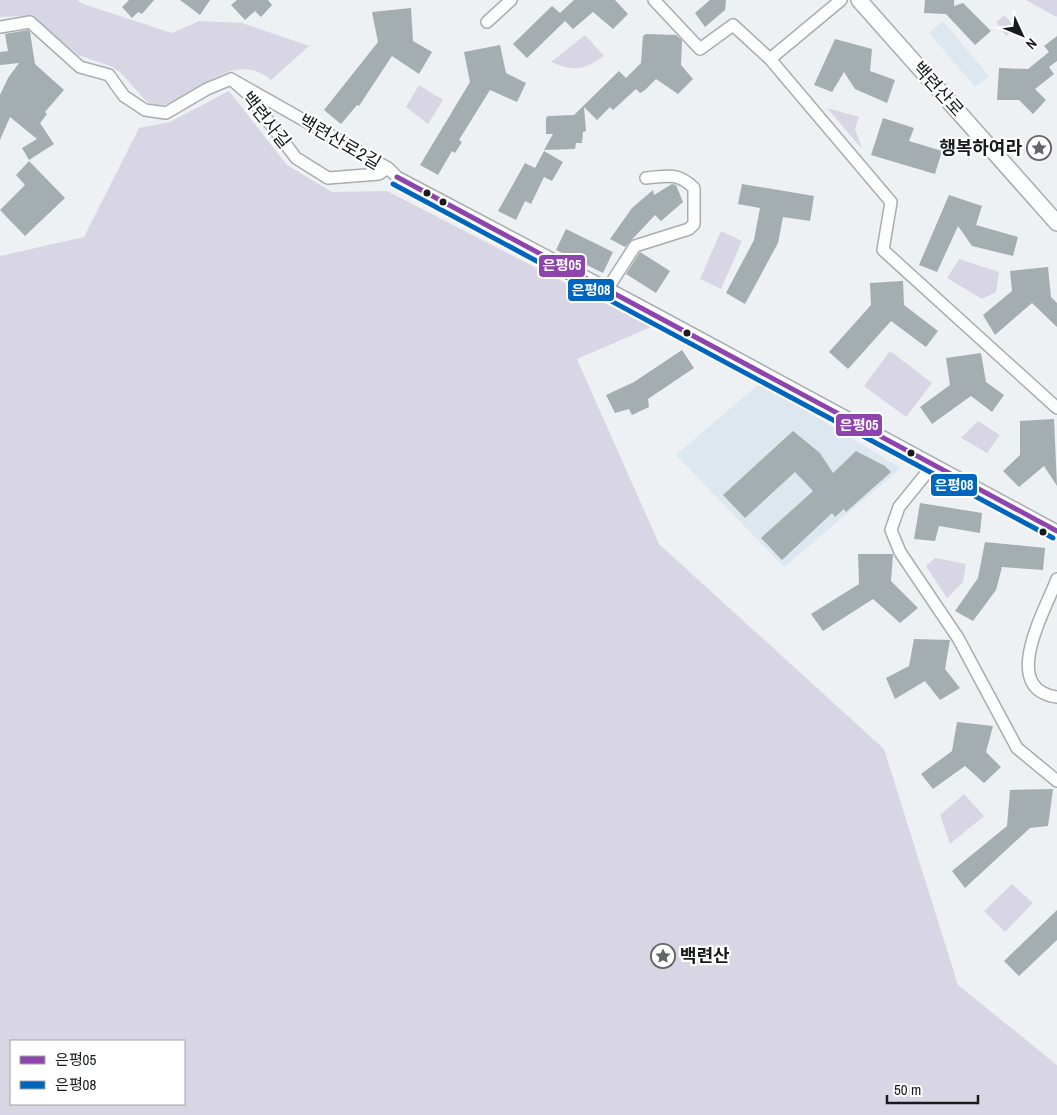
<svg xmlns="http://www.w3.org/2000/svg" width="1057" height="1115" viewBox="0 0 1057 1115" font-family="'Archivo Narrow','Noto Sans KR',sans-serif">
	<style>
		.built { fill: #dde7ef }
		.green { fill: #d8d6e4; fill-rule: evenodd }
		.building { fill: #a4adaf }
		.lines { fill: none; stroke-linecap: round; stroke-linejoin: round }
		.minor-casing { stroke: #aaadaf; stroke-width: 14 }
		.major-casing { stroke: #aaadaf; stroke-width: 18 }
		.minor { stroke: #fcfdfd; stroke-width: 11 }
		.major { stroke: #fcfdfd; stroke-width: 15 }
		.bus-1-casing { stroke: #fff; stroke-width: 9 }
		.bus-2-casing { stroke: #fff; stroke-width: 9 }
		.bus-1 { stroke: #8e44ad; stroke-width: 5 }
		.bus-2 { stroke: #0065bd; stroke-width: 5 }
		.bus-dot { fill: #181a1d; stroke: #fff; stroke-width: 2 }
		.labels { text-anchor: middle; stroke-width: 4.5; stroke-linejoin: round; paint-order: stroke }
		.street-label { font-size: 18px; fill: #181a1d; stroke: #fff }
		.poi-label { font-size: 18px; font-weight: bold; fill: #181a1d; stroke: #fff; text-anchor: end }
		.line-badge { stroke: #fff; stroke-width: 2 }
		.badge-label { font-size: 14px; text-anchor: middle; font-weight: bold; fill: #fff }
	</style>
	<rect width="100%" height="100%" fill="#edf1f4"/>
	<path class="built" d="M943 21 989 76 975 87 929 33Z
		M760 383 901 468 784 567 676 455Z"/>
	<path class="green" d="M0 0H77L83 4 172 33 199 21 242 23 309 46 271 80C234 48 195 97 158 107L146 101 120 72 110 66 78 55 35 18 27 16 0 17Z
		M1026 0H1057V16L1056 17Z
		M1005 15 1015 29 1006 36 996 22Z
		M585 35 604 56C583 70 575 72 551 62Z
		M419 85 443 100 428 124 406 107Z
		M229 91 287 165 332 192 387 191 651 327 577 359 659 544 884 749 958 985 1057 1065V1115H0V256L84 237 139 128 170 122ZM11 1041H184V1104H11Z
		M827 108 859 117 855 129 862 149Z
		M721 231 742 241 721 289 700 279Z
		M959 259 999 272 996 292 982 299 947 278Z
		M890 351 932 383 906 417 864 386Z
		M978 421 1000 435 987 453 961 438Z
		M935 558 966 564 963 582 947 598 926 566Z
		M964 794 984 816 950 844 940 815Z
		M1012 884 1033 903 1005 932 984 911Z"/>
	<path class="building" d="M129 0H154L142 14 138 12 132 18 122 7Z
		M180 0H210L200 15Z
		M237 0H268L272 5 261 17 255 11 245 20 231 5Z
		M574 0H615L628 14 613 29 593 12 573 29 565 21 527 58 513 44 552 6 560 13Z
		M710 0H726L725 10 705 27 695 13Z
		M925 0H954V6L963 3 991 31 975 45 946 14 924 13Z
		M411 8 413 41 432 52 419 74 392 56 359 106 357 105 341 124 324 110 378 42 372 12Z
		M28 30 30 32 35 64 64 90 45 112 47 114 40 123 54 144 29 160 22 148 37 139 10 117 0 140V95L8 78 19 63 0 65V52L8 51 5 34Z
		M646 34 676 35 682 40 681 65 693 79 678 94 656 79 645 90 640 93 636 89 613 110 610 107 597 120 584 107 586 131 583 132 582 143H576L575 149 544 150 553 134H546V118L548 116 574 115 619 71 626 78 641 63 643 36Z
		M1057 36V61L1049 67 1054 74 1035 89 1046 100 1033 114 1019 100H997L999 68 1028 69 1049 52 1044 46Z
		M835 39 872 49 870 71 895 80 887 103 855 89 844 72 832 92 814 85Z
		M500 45 506 73 526 83 517 102 490 90 459 140 462 142 455 153 452 151 438 175 420 165 470 82 464 52Z
		M883 118 914 128 909 141 942 151 935 174 871 155Z
		M544 151 563 162 552 181 544 177 531 204 525 201 516 220 498 211 525 163 535 168Z
		M29 161 65 198 25 236 0 210 25 185 16 175Z
		M672 184 676 185 683 202 661 221 655 215 625 247 610 239 632 208 653 190 654 195Z
		M742 184 814 196 810 221 783 217 778 243 745 304 726 293 754 240 760 208 738 204Z
		M949 195 982 206 976 225 1018 237 1013 256 972 246 958 226 937 272 919 265Z
		M566 229 613 252 603 273 556 250Z
		M640 252 670 271 656 293 626 274Z
		M1048 267 1051 297 1057 303V327L1032 303 995 335 983 315 1012 291 1010 271Z
		M903 281 904 305 938 331 926 347 891 321 848 369 829 352 871 305 870 283Z
		M682 350 694 368 648 399 649 407 632 415 629 409 615 413 606 395 634 382Z
		M981 353 986 382 1004 395 992 412 971 396 932 424 920 407 950 385 946 358Z
		M1054 419 1057 486 1044 466 1019 487 1003 471 1020 455V421Z
		M793 431 820 453 833 473 856 451 885 466 891 472 846 512 844 509 835 517 832 513 782 560 761 538 813 491 795 472 745 518 723 495Z
		M920 503 982 513 980 533 939 526 935 541 914 539Z
		M985 542 1045 548 1043 570 1002 567 996 590 973 621 955 611 978 578Z
		M858 554H893L891 581 918 608 900 623 873 599 823 631 811 614 859 584Z
		M914 639 950 640 945 669 960 688 940 700 925 681 895 699 886 678 909 666Z
		M957 722 993 726 986 752 1001 767 984 783 965 766 933 789 921 774 952 751Z
		M1053 789 1048 826 1030 828 965 888 952 871 1007 826 1010 790Z
		M1057 910V940L1019 976 1004 961Z"/>
	<g class="lines">
		<defs>
			<path id="minor" d="M654 0 700 49 733 25 770 59
				M841 0 770 59 891 202 883 250 1057 408
				M487 22 511 0
				M0 27 30 22 80 67 109 75 124 96 145 110 166 113 207 89 231 79 247 93 296 158 328 178 379 174 388 168
				M231 79 388 168 397 177 641 306 1057 531
				M608 288 635 246 689 229 694 224V188C677 172 668 176 646 178
				M933 465 899 507 891 530 900 552 958 638 1017 748 1057 781
				M1057 579C1045 611 999 689 1057 697"/>
			<path id="major" d="M859 0 1057 223"/>
		</defs>
		<use href="#minor" class="minor-casing"/>
		<use href="#major" class="major-casing"/>
		<use href="#minor" class="minor"/>
		<use href="#major" class="major"/>
		<defs>
			<path id="bus-1" d="M397 177 1057 531"/>
			<path id="bus-2" d="M393 184 1053 538"/>
		</defs>
		<use href="#bus-1" class="bus-1-casing"/>
		<use href="#bus-2" class="bus-2-casing"/>
		<use href="#bus-1" class="bus-1"/>
		<use href="#bus-2" class="bus-2"/>
	</g>
	<defs>
		<symbol id="sight-ring" viewBox="-11 -11 22 22"><circle r="9.5" fill="#fff" stroke="#636568" stroke-width="1.5"/><path d="M0-6L1.8-2.2L6-1.7L2.9 1.2L3.7 5.4L0 3.3L-3.7 5.4L-2.9 1.2L-6-1.7L-1.8-2.2Z" fill="#636568"/></symbol>
	</defs>
	<g fill-rule="evenodd">
		<use href="#sight-ring" x="1025" y="134" width="28" height="28"/>
		<use href="#sight-ring" x="649" y="942" width="28" height="28"/>
	</g>
	<g class="bus-dot">
		<circle cx="427" cy="193" r="4.5"/>
		<circle cx="443" cy="202" r="4.5"/>
		<circle cx="687" cy="333" r="4.5"/>
		<circle cx="911" cy="453" r="4.5"/>
		<circle cx="1043" cy="532" r="4.5"/>
	</g>
	<g class="labels">
		<g class="street-label">
			<text transform="translate(938 89) rotate(48)" y="6">백련산로</text>
			<text transform="translate(266 120) rotate(51)" y="6">백련사길</text>
			<text transform="translate(340 142) rotate(30)" y="6">백련산로2길</text>
		</g>
		<g class="poi-label">
			<text x="1022" y="154">행복하여라</text>
			<text x="680" y="962" text-anchor="start">백련산</text>
		</g>
	</g>
	<g class="line-badge">
		<rect x="538" y="254" width="48" height="24" rx="5" fill="#8e44ad"/>
		<rect x="567" y="278" width="48" height="24" rx="5" fill="#0065bd"/>
		<rect x="835" y="413" width="48" height="24" rx="5" fill="#8e44ad"/>
		<rect x="930" y="473" width="48" height="24" rx="5" fill="#0065bd"/>
	</g>
	<g class="badge-label">
		<text x="562" y="270">은평05</text>
		<text x="591" y="295">은평08</text>
		<text x="859" y="430">은평05</text>
		<text x="954" y="490">은평08</text>
	</g>
	<rect x="10" y="1040" width="175" height="65" fill="#ffffff" stroke="#a3a3a5"/>
	<rect x="20" y="1056" width="25" height="8" fill="#8e44ad" stroke="#a3a3a5"/>
	<text x="55" y="1065" font-size="15" fill="#181a1d">은평05</text>
	<rect x="20" y="1081" width="25" height="8" fill="#0065bd" stroke="#a3a3a5"/>
	<text x="55" y="1090" font-size="15" fill="#181a1d">은평08</text>
	<g transform="translate(1022 35) rotate(134)" stroke="#ffffff" stroke-width="4" paint-order="stroke">
	<path d="M0-4L9 19L0 12L-9 19Z" fill="#181a1d"/>
	<text y="-8" font-size="14" font-weight="bold" text-anchor="middle" fill="#181a1d">N</text>
	</g>
	<path d="M887 1095v8h91v-8" fill="none" stroke="#181a1d" stroke-width="2.5"/>
	<text x="894" y="1095" font-size="15" fill="#181a1d" stroke="#ffffff" stroke-width="4" paint-order="stroke">50 m</text>
</svg>
